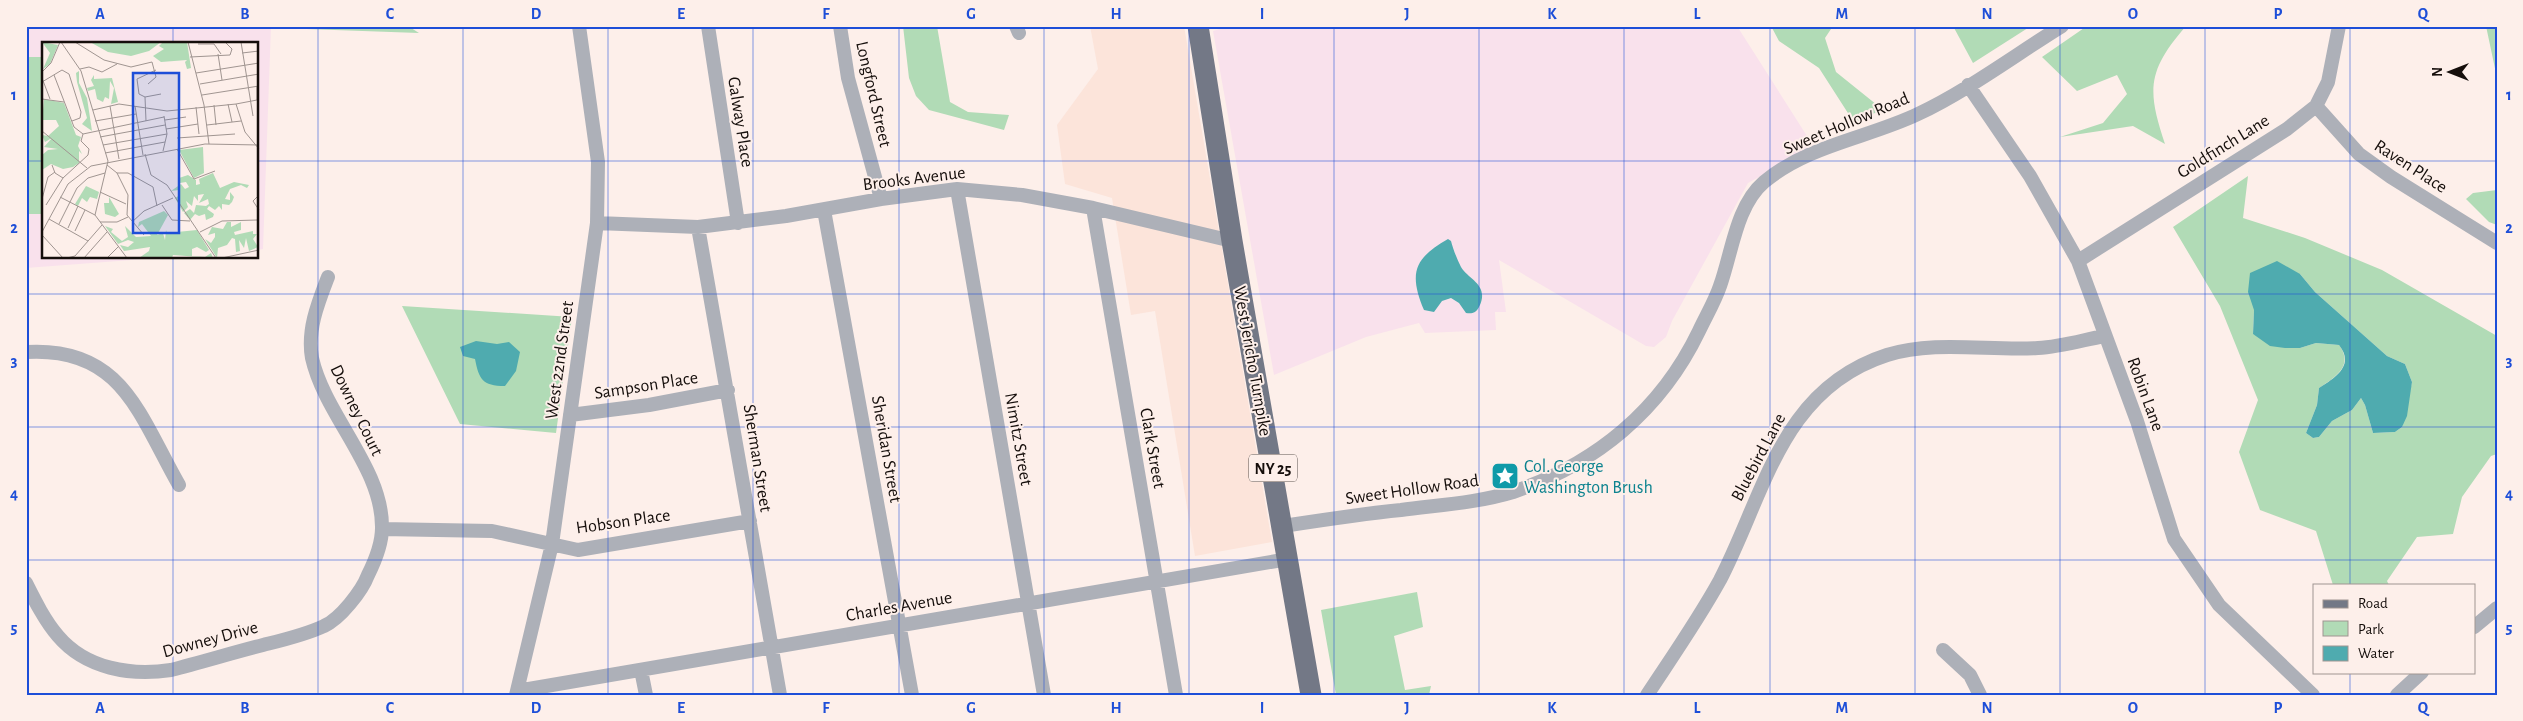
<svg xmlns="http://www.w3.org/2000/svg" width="2523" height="721" viewBox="0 0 2523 721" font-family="'Alegreya Sans',sans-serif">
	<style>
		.built { fill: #fce4da }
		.education { fill: #f9e1ec }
		.green { fill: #b1dbb6; fill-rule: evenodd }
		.water { fill: #4fabaf }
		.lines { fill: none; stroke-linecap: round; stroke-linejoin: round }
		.street { stroke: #adb0b8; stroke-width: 14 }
		.primary { stroke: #737886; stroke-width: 21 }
		.grid { fill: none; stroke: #1d4ed8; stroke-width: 1; stroke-opacity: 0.55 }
		.labels { text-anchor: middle; stroke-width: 4; stroke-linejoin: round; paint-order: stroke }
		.shield { fill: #fdefea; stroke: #5b524e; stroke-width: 1 }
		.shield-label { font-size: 16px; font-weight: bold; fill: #150e0b }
		.street-label { font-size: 18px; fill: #150e0b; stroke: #fdefea }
		.culture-label { font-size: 18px; fill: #0d838f; stroke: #fdefea; text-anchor: start }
		.inset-road { fill: none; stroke: #a09591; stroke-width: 1 }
		.view { fill: #1d4ed8; fill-opacity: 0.15; stroke: #1d4ed8; stroke-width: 2.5 }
		.inset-edge { fill: none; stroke: #150e0b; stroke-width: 2.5 }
		.neatline { fill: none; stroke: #1d4ed8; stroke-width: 2 }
		.grid-label { font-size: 16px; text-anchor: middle; font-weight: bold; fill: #1d4ed8 }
	</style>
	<rect width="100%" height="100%" fill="#fdefea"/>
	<path class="built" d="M1090 26H1184L1272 542 1195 556 1155 311 1131 315 1112 198 1065 184 1057 125 1098 69Z"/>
	<path class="education" d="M26 26H271L263 249 258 250V44H44V258H158L26 268Z
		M1230 26H1737L1814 147 1748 183 1672 321 1666 337 1654 347 1646 346 1499 260 1506 312H1495L1496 330 1425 333 1419 323 1366 337 1274 375 1213 31Z"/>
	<path class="green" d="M278 26H408L419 33 278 28Z
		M903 26H937L950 102 968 112 1009 115 1004 130 929 110 916 96 909 78Z
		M1771 26H1833L1825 38 1836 72 1882 109 1855 124 1819 68 1779 41Z
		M1953 26H2031L1973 63Z
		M2087 26H2186C2147 71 2147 90 2165 144L2133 126 2060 137 2103 123 2127 94 2117 75 2077 91 2042 57Z
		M2486 26H2497V78Z
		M26 57H44V214H26Z
		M2248 176 2243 218 2305 238 2382 270 2497 336V454L2491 456 2462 497 2453 534 2417 537 2387 581 2389 585H2333L2316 531 2260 510 2239 452 2258 400 2220 306 2173 227ZM2300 274 2315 292 2387 356 2405 364 2412 382 2402 427 2395 432 2373 433 2365 405 2361 398 2352 410 2332 421 2319 437 2313 438 2306 433 2317 405 2319 388C2336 377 2354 365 2339 345L2316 343 2300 348 2253 334 2254 310Z
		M2497 190V225L2489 222 2466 199 2473 193Z
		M402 306 572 317 556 433 460 424Z
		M1417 592 1423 627 1394 636 1405 690 1431 686 1429 695H1336L1321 610Z"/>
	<path class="water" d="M1448 239 1451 241C1453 249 1457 259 1461 267 1469 280 1490 285 1479 307 1476 313 1472 314 1466 313L1459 303 1451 298 1442 301 1434 312 1424 310C1408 272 1415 258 1448 239Z
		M2277 261 2300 274 2315 292 2387 356 2405 364 2412 382 2407 416 2402 427 2395 432 2373 433 2365 405 2361 398 2352 410 2332 421 2319 437 2313 438 2306 433 2317 405 2319 388C2336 377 2355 365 2339 345L2316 343 2300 348H2285L2270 346 2253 334 2254 310 2248 292 2250 273Z
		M476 341 497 344 509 342 520 352 516 371 505 386C482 386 479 379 475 359L463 356 460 347Z"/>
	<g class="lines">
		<path class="street" d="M708 26 738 223
			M840 26 848 78 881 199
			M1016 26 1019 33
			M1968 85 2030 176 2078 261 2137 421 2174 539 2219 605 2313 695
			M2316 106 2359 154 2391 177 2497 243
			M957 189 1044 695
			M1093 208 1176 695
			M824 210 912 695
			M597 223 698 227 786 216 881 199 957 189 1022 195 1093 208 1232 241
			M698 227 780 695
			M2078 261 2287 129 2316 106 2328 82 2339 26
			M26 352C122 346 139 415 179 485
			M570 415 649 405 728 390
			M1283 526C1322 520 1361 514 1401 510 1438 505 1477 503 1513 492 1596 464 1661 410 1699 331 1706 316 1715 301 1720 286 1732 253 1736 206 1764 182 1808 145 1868 138 1918 114 1967 91 2015 55 2062 26
			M382 529 492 531 578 550 750 521
			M26 583C35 601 45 621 58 636 86 669 131 676 171 670 202 662 232 653 263 645 283 640 305 635 324 626 340 619 362 591 368 575 375 561 382 545 382 528 383 468 325 416 312 358 307 330 318 303 328 277
			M2474 627 2497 608
			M1943 650 1970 675 1980 695
			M641 670 646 695
			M517 691 1288 559
			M516 695 552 544 597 223 598 162 579 26
			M1647 695C1672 657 1698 620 1720 580 1765 493 1781 389 1887 355 1935 340 1988 351 2038 348 2060 347 2083 340 2104 336
			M2397 695 2422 672"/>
		<path class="primary" d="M1198 26 1232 241 1311 695"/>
	</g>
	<path class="grid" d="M173 26V44M318 26V695M463 26V695M608 26V695M753 26V695M899 26V695M1044 26V695M1189 26V695M1334 26V695M1479 26V695M1624 26V695M1770 26V695M1915 26V695M2060 26V695M2205 26V695M2350 26V585M26 161H44M258 161H2497M173 258V695M26 294H2497M26 427H2497M26 560H2497M2350 672V695"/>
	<defs>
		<symbol id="sight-square" viewBox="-11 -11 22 22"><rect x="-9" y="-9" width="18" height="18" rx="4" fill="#0f9aa8" stroke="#fdefea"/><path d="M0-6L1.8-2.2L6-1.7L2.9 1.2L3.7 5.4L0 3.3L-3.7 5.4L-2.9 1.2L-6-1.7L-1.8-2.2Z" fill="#fff"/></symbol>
	</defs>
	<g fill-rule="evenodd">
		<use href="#sight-square" x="1489" y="460" width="32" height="32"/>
	</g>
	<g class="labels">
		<rect class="shield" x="1249" y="454.5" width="48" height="27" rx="4"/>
		<g class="shield-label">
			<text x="1273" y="474">NY 25</text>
		</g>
		<g class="street-label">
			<text transform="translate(874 94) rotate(77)" y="6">Longford Street</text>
			<text transform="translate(741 122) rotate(81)" y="6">Galway Place</text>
			<text transform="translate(1846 123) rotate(-23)" y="6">Sweet Hollow Road</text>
			<text transform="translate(2223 146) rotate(-32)" y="6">Goldfinch Lane</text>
			<text transform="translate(2411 166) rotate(33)" y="6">Raven Place</text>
			<text transform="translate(914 178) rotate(-7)" y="6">Brooks Avenue</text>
			<text transform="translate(559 360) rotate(-82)" y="6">West 22nd Street</text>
			<text transform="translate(1253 361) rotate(80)" y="6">West Jericho Turnpike</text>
			<text transform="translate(646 385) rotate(-9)" y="6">Sampson Place</text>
			<text transform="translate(2146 394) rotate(70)" y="6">Robin Lane</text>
			<text transform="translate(357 410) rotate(64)" y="6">Downey Court</text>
			<text transform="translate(1019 439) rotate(80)" y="6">Nimitz Street</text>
			<text transform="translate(1153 448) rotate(80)" y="6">Clark Street</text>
			<text transform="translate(887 449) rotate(80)" y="6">Sheridan Street</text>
			<text transform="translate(1758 457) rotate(-62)" y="6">Bluebird Lane</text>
			<text transform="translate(758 458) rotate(81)" y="6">Sherman Street</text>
			<text transform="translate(1412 489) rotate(-8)" y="6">Sweet Hollow Road</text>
			<text transform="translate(623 521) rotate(-8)" y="6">Hobson Place</text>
			<text transform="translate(899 606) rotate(-10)" y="6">Charles Avenue</text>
			<text transform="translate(210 639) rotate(-15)" y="6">Downey Drive</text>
		</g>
		<g class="culture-label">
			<text x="1524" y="472">Col. George<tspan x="1524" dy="21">Washington Brush</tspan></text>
		</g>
	</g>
	<g transform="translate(42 42)">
		<rect width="216" height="216" fill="#fdefea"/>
		<path d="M0 0 16 3 8 22 1 27 8 11ZM48 0H119L107 9 89 14 66 10ZM121 0H145L149 26 145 27 143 20 145 18 119 20 111 14 122 7 117 4ZM37 29V41L45 56 50 89 40 82 45 76 35 40 34 31ZM52 33V37L70 36 76 60 69 62 72 46 68 39 67 57 63 55 61 60 55 57 53 47 46 49 45 46 52 44 49 38ZM2 57 22 61 34 93 39 95 36 104 40 112 37 109V121L31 125 21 127 9 122 0 128V113L6 108 16 107 2 105 10 96 3 100 0 93 6 94 17 84 14 78H0ZM161 105 162 131 152 136 137 108ZM171 131 178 146 192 140 207 143 205 146 199 143 188 147 183 157 188 158V150L192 155 190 160 187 163 180 162V168L177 164 173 168 167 164 165 167 172 172 171 175 164 178 163 172 157 174 153 172 148 178 142 171 148 167 152 171 154 163 164 164 167 162 166 157 157 161 162 152 156 153V159L152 154 150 164 144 159 146 165 141 170 133 156 138 153 137 148 129 149 139 142 143 147 147 145 144 140 138 141 137 136 146 133 154 138V143L158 142 157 137ZM44 144 57 150 55 157 48 155 45 160 40 156 36 164 33 162ZM67 155 77 172 73 175 63 172 62 161H67ZM122 169 126 173 115 193 121 191 123 198 124 188 125 191 155 188 167 208 164 210 155 205 150 207V214L163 215 169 211 171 216 131 213 130 216H97L107 209 108 205 82 209 78 203 86 205 92 200 86 198 76 202 63 184 71 187 69 190 80 199 86 195 83 184 94 195 109 194 100 182 96 185 97 180ZM185 180H189V185L199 180V188L192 190 193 193 211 189V192H215L211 197 216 205 207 209 204 196 202 206 197 198 198 209 194 210 193 197 190 196 185 203 176 206 175 216 163 197 169 201 173 195V191L166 193 170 185 181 187Z" fill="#b1dbb6"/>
		<path class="inset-road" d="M19 0 39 29 66 119 53 173 85 216M33 0 62 18 89 25 110 20 114 35 106 42M146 0 162 63 167 102M199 0 211 74M156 2H172L179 12M200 11 217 9M176 12 180 38M148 15 188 13 190 7 183 0M38 27 47 25 60 30 75 22M20 28 27 32 39 70 38 76 30 79M0 30 9 21 18 0M154 31 217 21M12 33 32 85 41 92M0 36 8 57M0 40 20 28M158 42 217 32M160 53 217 44M103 55 97 52 95 37 114 28M103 55 104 79M103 55 119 52M0 57 22 60M186 62 190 80M194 62 203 90 217 107M172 63 174 83M68 64 77 117M93 64 101 113M154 65 157 92M51 68 77 62 125 69 194 62 215 58V44M123 78 144 75M53 79 94 72M165 83 199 79M124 87 156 82M0 89 45 126M58 95 123 83M135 96 193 92M61 103 125 92M135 107 152 137 173 129M121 109 125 92 122 74M63 111 123 100M103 112 109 133 125 143 174 216M10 123 13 131 21 136M65 123 75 131H86L111 145 115 164M75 131 86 153 85 173 102 193M58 150 84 162M217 153 211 159 217 168M18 155 53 173M0 157 6 135 13 130M4 163 21 136 46 113 47 107 39 99 41 92 122 75M120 163 130 178 148 179M7 177 46 199M58 180H75L86 175M90 180 102 169 131 156M17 182 35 146 46 136 63 131M26 186 36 164M33 189 43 168M0 190 26 142 49 124 163 102 217 103M158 190 180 179 215 178M0 193 21 216M25 216 33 214 60 183M42 216 65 190M65 216 77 204M180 216 217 208"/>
		<path class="view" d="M91 31H137V191H91Z"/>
		<rect width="216" height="216" class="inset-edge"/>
	</g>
	<rect width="2523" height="721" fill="none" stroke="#fdefea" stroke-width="55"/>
	<rect x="2313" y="584" width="162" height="90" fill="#fdefea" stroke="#a09591"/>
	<rect x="2323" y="600" width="25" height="8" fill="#737886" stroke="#a09591"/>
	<text x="2358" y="608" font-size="15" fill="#150e0b">Road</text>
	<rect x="2323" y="621" width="25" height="15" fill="#b1dbb6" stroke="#a09591"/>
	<text x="2358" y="634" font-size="15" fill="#150e0b">Park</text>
	<rect x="2323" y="646" width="25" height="15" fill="#4fabaf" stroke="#a09591"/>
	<text x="2358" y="658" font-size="15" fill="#150e0b">Water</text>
	<g transform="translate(2450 72) rotate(270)" stroke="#fdefea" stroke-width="4" paint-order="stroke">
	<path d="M0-4L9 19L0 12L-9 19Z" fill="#150e0b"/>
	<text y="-8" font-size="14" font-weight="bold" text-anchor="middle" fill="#150e0b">N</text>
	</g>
	<rect x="28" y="28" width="2468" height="666" class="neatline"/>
	<g class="grid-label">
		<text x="100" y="19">A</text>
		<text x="245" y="19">B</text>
		<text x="390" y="19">C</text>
		<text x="536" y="19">D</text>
		<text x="681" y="19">E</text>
		<text x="826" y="19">F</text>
		<text x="971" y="19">G</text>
		<text x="1116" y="19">H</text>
		<text x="1262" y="19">I</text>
		<text x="1407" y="19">J</text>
		<text x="1552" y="19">K</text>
		<text x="1697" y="19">L</text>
		<text x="1842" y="19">M</text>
		<text x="1987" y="19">N</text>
		<text x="2133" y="19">O</text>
		<text x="2278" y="19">P</text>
		<text x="2423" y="19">Q</text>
		<text x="14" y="100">1</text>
		<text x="2509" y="100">1</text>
		<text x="14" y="233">2</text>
		<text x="2509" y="233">2</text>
		<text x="14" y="366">3</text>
		<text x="2509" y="366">3</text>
		<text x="14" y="499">4</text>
		<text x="2509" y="499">4</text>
		<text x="14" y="633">5</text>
		<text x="2509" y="633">5</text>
		<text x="100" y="713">A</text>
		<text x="245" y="713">B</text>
		<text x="390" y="713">C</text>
		<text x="536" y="713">D</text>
		<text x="681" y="713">E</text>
		<text x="826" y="713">F</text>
		<text x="971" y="713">G</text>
		<text x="1116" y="713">H</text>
		<text x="1262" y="713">I</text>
		<text x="1407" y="713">J</text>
		<text x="1552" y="713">K</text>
		<text x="1697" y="713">L</text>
		<text x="1842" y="713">M</text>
		<text x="1987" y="713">N</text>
		<text x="2133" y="713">O</text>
		<text x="2278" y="713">P</text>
		<text x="2423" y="713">Q</text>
	</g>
</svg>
